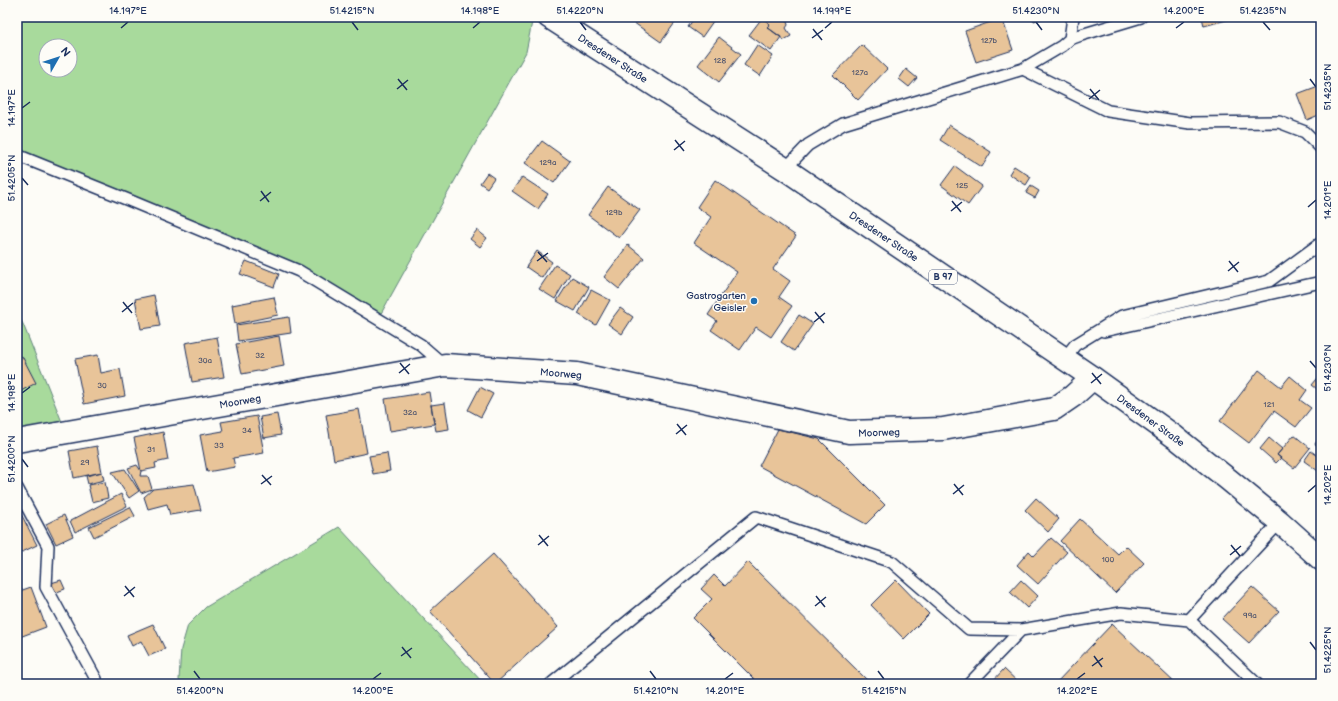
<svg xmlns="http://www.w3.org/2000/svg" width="1338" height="701" viewBox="0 0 1338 701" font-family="'Balsamiq Sans',sans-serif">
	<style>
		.green { fill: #a8da9c; stroke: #62847d; fill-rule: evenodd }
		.building { fill: #e8c499; stroke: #1b2f5e }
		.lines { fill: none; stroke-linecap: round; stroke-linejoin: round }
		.lane-casing { stroke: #1b2f5e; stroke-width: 14 }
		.street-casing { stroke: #1b2f5e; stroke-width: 25 }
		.primary-casing { stroke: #1b2f5e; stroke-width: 25 }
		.lane { stroke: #fdfcf7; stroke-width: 11 }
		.street { stroke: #fdfcf7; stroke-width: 22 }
		.primary { stroke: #fdfcf7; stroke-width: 22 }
		.ticks { fill: none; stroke: #1b2f5e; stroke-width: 1.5 }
		.poi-dot { fill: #1f6fb2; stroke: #fdfcf7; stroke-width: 1.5 }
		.labels { text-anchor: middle; stroke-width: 3; stroke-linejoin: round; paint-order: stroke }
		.number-label { font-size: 8px; fill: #4e546d }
		.shield { fill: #fdfcf7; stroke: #5f6c8c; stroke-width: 1 }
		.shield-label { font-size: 9px; font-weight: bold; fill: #1b2f5e }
		.street-label { font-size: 10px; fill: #1b2f5e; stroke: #fdfcf7 }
		.poi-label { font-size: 10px; fill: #1b2f5e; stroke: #fdfcf7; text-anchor: end }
		.neatline { fill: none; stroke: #1b2f5e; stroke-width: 1.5 }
		.ticks-label { font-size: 10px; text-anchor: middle; fill: #1b2f5e }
	</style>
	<rect width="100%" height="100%" fill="#fdfcf7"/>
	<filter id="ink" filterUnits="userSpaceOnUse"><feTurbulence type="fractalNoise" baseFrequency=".025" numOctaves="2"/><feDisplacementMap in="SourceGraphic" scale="8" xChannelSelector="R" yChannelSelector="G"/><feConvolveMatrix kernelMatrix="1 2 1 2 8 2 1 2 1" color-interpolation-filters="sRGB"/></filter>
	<g filter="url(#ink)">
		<path class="green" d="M17 17H533L526 52 378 319 299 271 17 155ZM46 46H70V70H46Z
			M17 313 23 324 66 432 17 441Z
			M339 527 484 684H181L179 680 181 649 188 625 206 607Z"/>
		<path class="building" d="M633 17H672L677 20 661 42 630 20Z
			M695 17H716L702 37 688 27Z
			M761 17H786L788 25 786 28 791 36 784 40 767 27 770 24Z
			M1033 17H1046L1034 21Z
			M1202 17H1238L1204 26Z
			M762 18 770 24 767 27 781 37 771 51 749 35Z
			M1002 18 1013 50 976 62 965 31Z
			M719 37 741 54 719 82 698 65Z
			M757 45 773 56 760 76 744 65Z
			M862 45 887 69 858 100 833 75Z
			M906 69 917 78 909 87 899 79Z
			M1321 85V114L1307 120 1297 94Z
			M949 125 991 152 982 167 940 140Z
			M542 141 570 161 554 183 525 163Z
			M955 166 982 186 968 205 941 185Z
			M1014 166 1031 177 1026 185 1009 174Z
			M487 173 494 178 487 188 480 183Z
			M522 177 548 194 538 209 512 191Z
			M715 180 796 236 773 269 790 281 779 297 792 306 771 337 756 327 740 350 711 330 717 321 708 315 737 272 694 243 711 217 697 207Z
			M1031 186 1039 191 1035 198 1026 193Z
			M608 187 640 210 619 238 588 215Z
			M477 230 487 238 480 247 470 239Z
			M628 245 644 258 619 289 604 277Z
			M537 251 552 262 542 278 526 267Z
			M246 261 279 274 274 287 240 274Z
			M555 265 570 274 555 299 539 289Z
			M572 277 589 287 575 311 557 301Z
			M591 290 610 300 596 325 578 314Z
			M154 295 160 326 141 329 135 299Z
			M274 297 278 315 235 324 232 305Z
			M620 308 633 317 622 334 608 324Z
			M799 315 813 324 794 351 781 342Z
			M289 317 291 333 238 341 236 325Z
			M279 336 284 366 242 374 236 344Z
			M217 337 224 377 192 382 185 343Z
			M98 355 101 373 120 369 125 396 84 404 75 359Z
			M22 356 36 383 17 393V359Z
			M1259 370 1281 387 1290 376 1307 390 1300 400 1311 408 1296 427 1274 411 1249 443 1220 421Z
			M1321 374V392L1312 385Z
			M480 387 493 394 481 417 468 410Z
			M429 392 434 424 390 431 385 399Z
			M445 403 449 429 436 431 431 405Z
			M359 409 367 453 334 460 326 415Z
			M277 414 281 435 264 438 260 417Z
			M257 416 264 453 233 458 235 467 207 472 200 435 223 431 221 422Z
			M778 429 819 439 885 505 866 524 759 466Z
			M163 432 168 460 155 463 156 468 141 471 134 438Z
			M1294 435 1310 448 1294 468 1277 455Z
			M1321 435V448L1315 444Z
			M1269 438 1282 449 1277 455 1281 458 1276 463 1260 449Z
			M97 446 102 472 74 478 69 451Z
			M1311 451 1321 458V473L1304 461Z
			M387 453 390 471 373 474 369 456Z
			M137 465 141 471 140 476H148L152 489 141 493 128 468Z
			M125 469 139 491 129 498 112 472Z
			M102 472 104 480 88 484 86 476Z
			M105 482 108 498 92 502 88 485Z
			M194 484 201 510 170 515 167 504 148 509 144 497 153 489Z
			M121 494 127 506 75 532 70 521Z
			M1036 498 1059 519 1048 532 1025 510Z
			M17 506 37 545 18 554 17 552Z
			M130 507 135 516 94 537 89 527Z
			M64 515 73 536 56 544 46 524Z
			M1080 519 1118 554 1126 546 1144 563 1115 593 1060 541Z
			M1051 538 1067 552 1038 584 1017 565 1029 551 1034 556Z
			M493 554 558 627 495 684 430 611Z
			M748 562 871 684H759L693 618 712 599 701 589 714 575 725 586Z
			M61 580 65 589 54 593 51 583Z
			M896 580 929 614 904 639 871 605Z
			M1021 580 1038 596 1027 608 1010 592Z
			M31 587 46 627 17 638V592Z
			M1252 587 1279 611 1249 643 1222 619Z
			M153 624 165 649 149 656 141 641 132 646 127 635Z
			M1112 624 1176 684 1056 683Z
			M1004 669 1020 684H990Z"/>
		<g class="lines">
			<defs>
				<path id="lane" d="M1070 39 1073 17
					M1023 69 1062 46 1070 39 1081 35 1141 17
					M17 155 126 199 299 271 421 345 444 365
					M785 169 808 145 843 124 1023 69 1108 111 1190 123 1279 122 1305 132 1321 148
					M1104 331 1321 282
					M1064 359 1075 345 1122 316 1269 281 1321 243
					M17 488 48 546 46 587 96 679
					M551 684 756 517 892 562 969 629 1021 630 1121 613 1189 620
					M969 684 1021 630
					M1257 684 1189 620 1280 522"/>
				<path id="street" d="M17 441 445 365 577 374 849 432 943 429 1054 409 1073 396 1093 378"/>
				<path id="primary" d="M549 17 785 169 1093 378 1175 437 1229 480 1280 522 1321 559"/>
			</defs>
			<use href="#lane" class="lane-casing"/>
			<use href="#street" class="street-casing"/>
			<use href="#primary" class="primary-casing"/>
			<use href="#lane" class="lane"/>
			<use href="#street" class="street"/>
			<use href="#primary" class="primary"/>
		</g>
	</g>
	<path class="ticks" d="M352 22 358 30M580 22 586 30M1036 22 1042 30M1263 22 1270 30M121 28 128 22M473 28 480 22M825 28 832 22M1176 28 1184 22M813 29 822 40M812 38 823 30M398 79 407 90M1310 79 1316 87M397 89 408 80M1090 89 1099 100M1089 99 1100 90M22 108 30 102M675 140 684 151M674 150 685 141M22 178 28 185M261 191 269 202M260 201 271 192M952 201 961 212M1308 207 1316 200M951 211 962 202M538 252 547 262M537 261 548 253M1229 261 1238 272M1228 271 1239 262M123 302 132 313M122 312 133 303M815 312 824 323M814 322 825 313M1310 361 1316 368M400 363 409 374M399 373 410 364M1092 373 1101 384M1091 383 1102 374M22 393 30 387M677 424 686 435M676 434 687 425M22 459 28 467M262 475 271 485M261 484 272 476M954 484 963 495M1308 492 1316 485M953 494 964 485M539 535 548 546M538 545 549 536M1231 545 1240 556M1230 555 1241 546M125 586 134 597M124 596 135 587M816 596 825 607M815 606 826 597M1310 642 1316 650M402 647 411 658M401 656 412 648M1094 656 1102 667M1092 666 1103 658M194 671 200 679M650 671 656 679M878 671 884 679M373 679 381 673M725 679 733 673M1077 679 1085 673"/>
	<circle class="poi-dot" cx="754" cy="301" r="4"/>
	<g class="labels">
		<g class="number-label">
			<text x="989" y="43">127b</text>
			<text x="720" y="63">128</text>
			<text x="860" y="75">127a</text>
			<text x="548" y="165">129a</text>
			<text x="962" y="188">125</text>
			<text x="614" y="215">129b</text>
			<text x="260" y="358">32</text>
			<text x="205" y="363">30a</text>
			<text x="102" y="388">30</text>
			<text x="1269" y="407">121</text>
			<text x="410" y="415">32a</text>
			<text x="247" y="433">34</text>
			<text x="219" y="448">33</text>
			<text x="151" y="452">31</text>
			<text x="85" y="465">29</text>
			<text x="1108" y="562">100</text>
			<text x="1250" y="618">99a</text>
		</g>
		<rect class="shield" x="929" y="270" width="28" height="14" rx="3"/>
		<g class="shield-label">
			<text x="943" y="280">B 97</text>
		</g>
		<g class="street-label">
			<text transform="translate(613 58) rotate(33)" y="4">Dresdener Straße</text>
			<text transform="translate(884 236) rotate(34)" y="4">Dresdener Straße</text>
			<text transform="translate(561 373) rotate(5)" y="4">Moorweg</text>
			<text transform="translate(240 401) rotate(-10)" y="4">Moorweg</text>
			<text transform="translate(1151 420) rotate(36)" y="4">Dresdener Straße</text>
			<text transform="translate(879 432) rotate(-2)" y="4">Moorweg</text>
		</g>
		<g class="poi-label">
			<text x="746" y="299">Gastrogarten<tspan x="746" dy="12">Geisler</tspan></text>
		</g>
	</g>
	<rect width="1338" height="701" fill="none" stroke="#fdfcf7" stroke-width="44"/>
	<g transform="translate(58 58) rotate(51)"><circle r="19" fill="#fdfcf7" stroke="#a3aaba"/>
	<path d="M0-3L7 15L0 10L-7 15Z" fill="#1f6fb2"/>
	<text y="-6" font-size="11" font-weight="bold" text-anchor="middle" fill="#1b2f5e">N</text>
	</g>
	<rect x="22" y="22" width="1294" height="657" class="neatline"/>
	<g class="ticks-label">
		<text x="128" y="14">14.197°E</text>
		<text x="352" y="14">51.4215°N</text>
		<text x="480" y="14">14.198°E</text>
		<text x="580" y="14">51.4220°N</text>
		<text x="832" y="14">14.199°E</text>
		<text x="1036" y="14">51.4230°N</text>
		<text x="1184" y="14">14.200°E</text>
		<text x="1263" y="14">51.4235°N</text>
		<text transform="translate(1327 87) rotate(-90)" y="4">51.4235°N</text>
		<text transform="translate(11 108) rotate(-90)" y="4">14.197°E</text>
		<text transform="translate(11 178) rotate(-90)" y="4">51.4205°N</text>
		<text transform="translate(1327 200) rotate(-90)" y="4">14.201°E</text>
		<text transform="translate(1327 368) rotate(-90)" y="4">51.4230°N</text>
		<text transform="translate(11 393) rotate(-90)" y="4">14.198°E</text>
		<text transform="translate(11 459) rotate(-90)" y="4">51.4200°N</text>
		<text transform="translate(1327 485) rotate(-90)" y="4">14.202°E</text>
		<text transform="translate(1327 650) rotate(-90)" y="4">51.4225°N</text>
		<text x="200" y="694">51.4200°N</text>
		<text x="373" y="694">14.200°E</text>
		<text x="656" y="694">51.4210°N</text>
		<text x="725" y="694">14.201°E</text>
		<text x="884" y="694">51.4215°N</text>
		<text x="1077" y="694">14.202°E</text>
	</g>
</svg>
